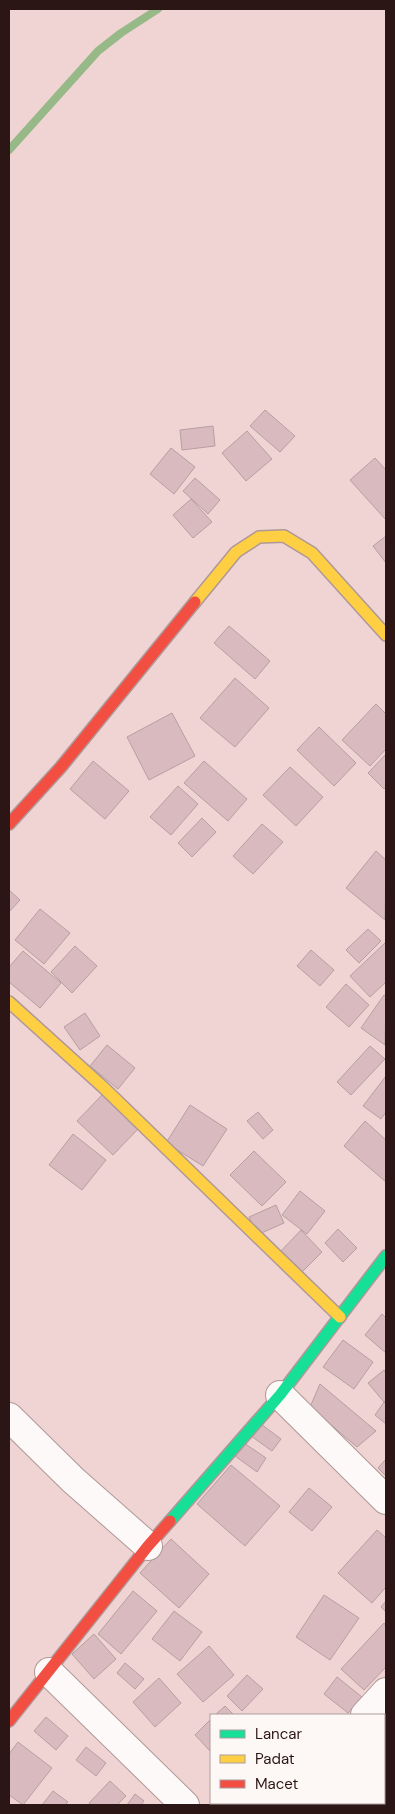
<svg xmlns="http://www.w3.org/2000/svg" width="395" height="1814" viewBox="0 0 395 1814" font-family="'DM Sans',sans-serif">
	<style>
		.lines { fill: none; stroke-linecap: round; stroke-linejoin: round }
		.stream { stroke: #96b987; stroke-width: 8 }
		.building { fill: #d9bbbf; stroke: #b69fa1 }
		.street-casing { stroke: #af9897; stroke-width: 30 }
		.fast-casing { stroke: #af9897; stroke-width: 14 }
		.slow-casing { stroke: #af9897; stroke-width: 14 }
		.jam-casing { stroke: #af9897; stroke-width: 14 }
		.street { stroke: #fdf9f8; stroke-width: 28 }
		.fast { stroke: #16e098; stroke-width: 11 }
		.slow { stroke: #ffcf43; stroke-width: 11 }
		.jam { stroke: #f24e42; stroke-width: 11 }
	</style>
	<rect width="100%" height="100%" fill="#f0d4d3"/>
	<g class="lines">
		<path class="stream" d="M9 150 98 51 121 33 158 9"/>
	</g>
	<path class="building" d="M265 410 295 436 280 452 250 426Z
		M213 426 215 446 182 450 180 430Z
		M247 431 272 459 246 481 222 453Z
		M171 448 195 467 174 494 150 474Z
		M375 458 386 470V520L350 480Z
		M195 478 220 500 208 514 183 491Z
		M191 499 212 522 193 538 173 515Z
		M386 536V563L373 546Z
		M229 626 270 661 255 679 214 643Z
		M235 678 269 708 235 747 200 718Z
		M376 704 386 714V749L370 766 342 740Z
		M172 713 195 756 149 780 127 737Z
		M319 727 356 763 334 786 297 750Z
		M386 754V787L384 789 368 773Z
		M93 761 129 791 105 819 70 789Z
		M204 761 247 799 228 821 184 783Z
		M290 767 323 797 296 826 263 795Z
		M178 786 198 804 171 835 150 817Z
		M202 818 216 832 192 857 178 843Z
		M262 824 283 842 253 874 233 856Z
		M376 851 386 860 385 920 346 888Z
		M9 890 20 900 9 912Z
		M40 909 70 933 44 964 15 940Z
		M368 929 381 941 359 963 346 950Z
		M386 942V982L370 997 350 976Z
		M75 946 97 966 72 993 51 972Z
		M311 950 334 970 320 986 297 966Z
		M23 951 61 983 40 1008 9 982V967Z
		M346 984 369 1005 349 1027 326 1007Z
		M384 995 386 996 385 1045 361 1028Z
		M85 1013 100 1036 80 1050 64 1027Z
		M107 1045 135 1068 118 1089 90 1066Z
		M370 1046 385 1059 351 1095 337 1082Z
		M386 1076V1112L381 1119 363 1106Z
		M102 1095 138 1129 113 1155 77 1121Z
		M190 1105 227 1129 203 1166 166 1143Z
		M258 1112 273 1130 263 1139 247 1121Z
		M365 1121 386 1140V1182L344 1146Z
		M73 1134 106 1160 82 1190 49 1165Z
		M254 1151 286 1182 262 1206 230 1175Z
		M300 1191 325 1211 307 1234 282 1215Z
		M276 1205 284 1223 257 1235 249 1217Z
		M338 1229 357 1248 343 1262 325 1243Z
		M301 1230 322 1252 300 1274 279 1253Z
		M382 1314 386 1318V1353L365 1335Z
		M343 1340 373 1362 354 1389 323 1367Z
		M384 1370 386 1373V1400L384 1402 368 1383Z
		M320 1384 376 1431 357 1447 310 1407Z
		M384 1402 386 1404V1424L375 1415Z
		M261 1424 281 1439 272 1451 251 1436Z
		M244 1443 266 1458 257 1472 235 1456Z
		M386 1459V1476L378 1468Z
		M231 1465 280 1506 245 1546 197 1504Z
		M309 1488 332 1507 312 1531 289 1512Z
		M377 1530 386 1538V1587L372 1603 338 1573Z
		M171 1539 209 1574 179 1608 140 1573Z
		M133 1591 157 1611 121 1654 98 1634Z
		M324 1595 359 1618 330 1660 296 1637Z
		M386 1601V1612L381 1607Z
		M174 1611 202 1632 180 1661 152 1639Z
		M384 1623 386 1626V1667L364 1690 341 1669Z
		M94 1634 116 1659 94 1679 72 1654Z
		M209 1646 234 1675 203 1702 177 1674Z
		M125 1663 144 1679 135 1689 117 1673Z
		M247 1675 263 1689 242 1711 227 1696Z
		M337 1677 362 1697 348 1713 324 1694Z
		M159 1678 181 1703 155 1727 133 1702Z
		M225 1706 234 1715H215Z
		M46 1717 68 1736 56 1750 34 1731Z
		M211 1719V1752L195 1735Z
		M386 1729V1742L384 1740V1731Z
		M18 1742 52 1768 23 1805 9 1795V1754Z
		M86 1747 106 1763 96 1776 76 1760Z
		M384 1754 386 1757V1777L384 1779Z
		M110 1781 126 1796 117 1805H91L89 1803Z
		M386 1785V1801L384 1799V1788Z
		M53 1791 68 1802 65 1805H42Z
		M135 1794 144 1801 141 1805H127Z
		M213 1803H226L230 1805H211Z
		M302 1803H312L314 1805H299Z
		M351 1803H363L365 1805H348Z"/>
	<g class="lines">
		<defs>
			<path id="street" d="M280 1395 386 1500
				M9 1417 73 1480 148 1546
				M49 1672 185 1805
				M365 1715 386 1692
				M274 1805 276 1803"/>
			<path id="fast" d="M170 1521 280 1395 386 1256"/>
			<path id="slow" d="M195 602 236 552 259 537 284 536 312 553 386 635
				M9 1002 103 1087 340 1317"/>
			<path id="jam" d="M9 824 61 767 195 602
				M9 1721 148 1546 170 1521"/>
		</defs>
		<use href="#street" class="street-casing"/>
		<use href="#fast" class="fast-casing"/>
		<use href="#slow" class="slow-casing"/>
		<use href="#jam" class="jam-casing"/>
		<use href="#street" class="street"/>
		<use href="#fast" class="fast"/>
		<use href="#slow" class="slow"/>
		<use href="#jam" class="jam"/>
	</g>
	<rect width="395" height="1814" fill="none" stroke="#2b1515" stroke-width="20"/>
	<rect x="210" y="1714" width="175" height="90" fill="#fdf7f6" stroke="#a99d9c"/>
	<rect x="220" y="1730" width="25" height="8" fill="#16e098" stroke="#a99d9c"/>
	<text x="255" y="1739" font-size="15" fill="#2b1515">Lancar</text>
	<rect x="220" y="1755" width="25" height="8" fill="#ffcf43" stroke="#a99d9c"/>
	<text x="255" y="1764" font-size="15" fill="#2b1515">Padat</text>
	<rect x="220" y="1780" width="25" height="8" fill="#f24e42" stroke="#a99d9c"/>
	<text x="255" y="1789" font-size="15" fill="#2b1515">Macet</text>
</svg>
